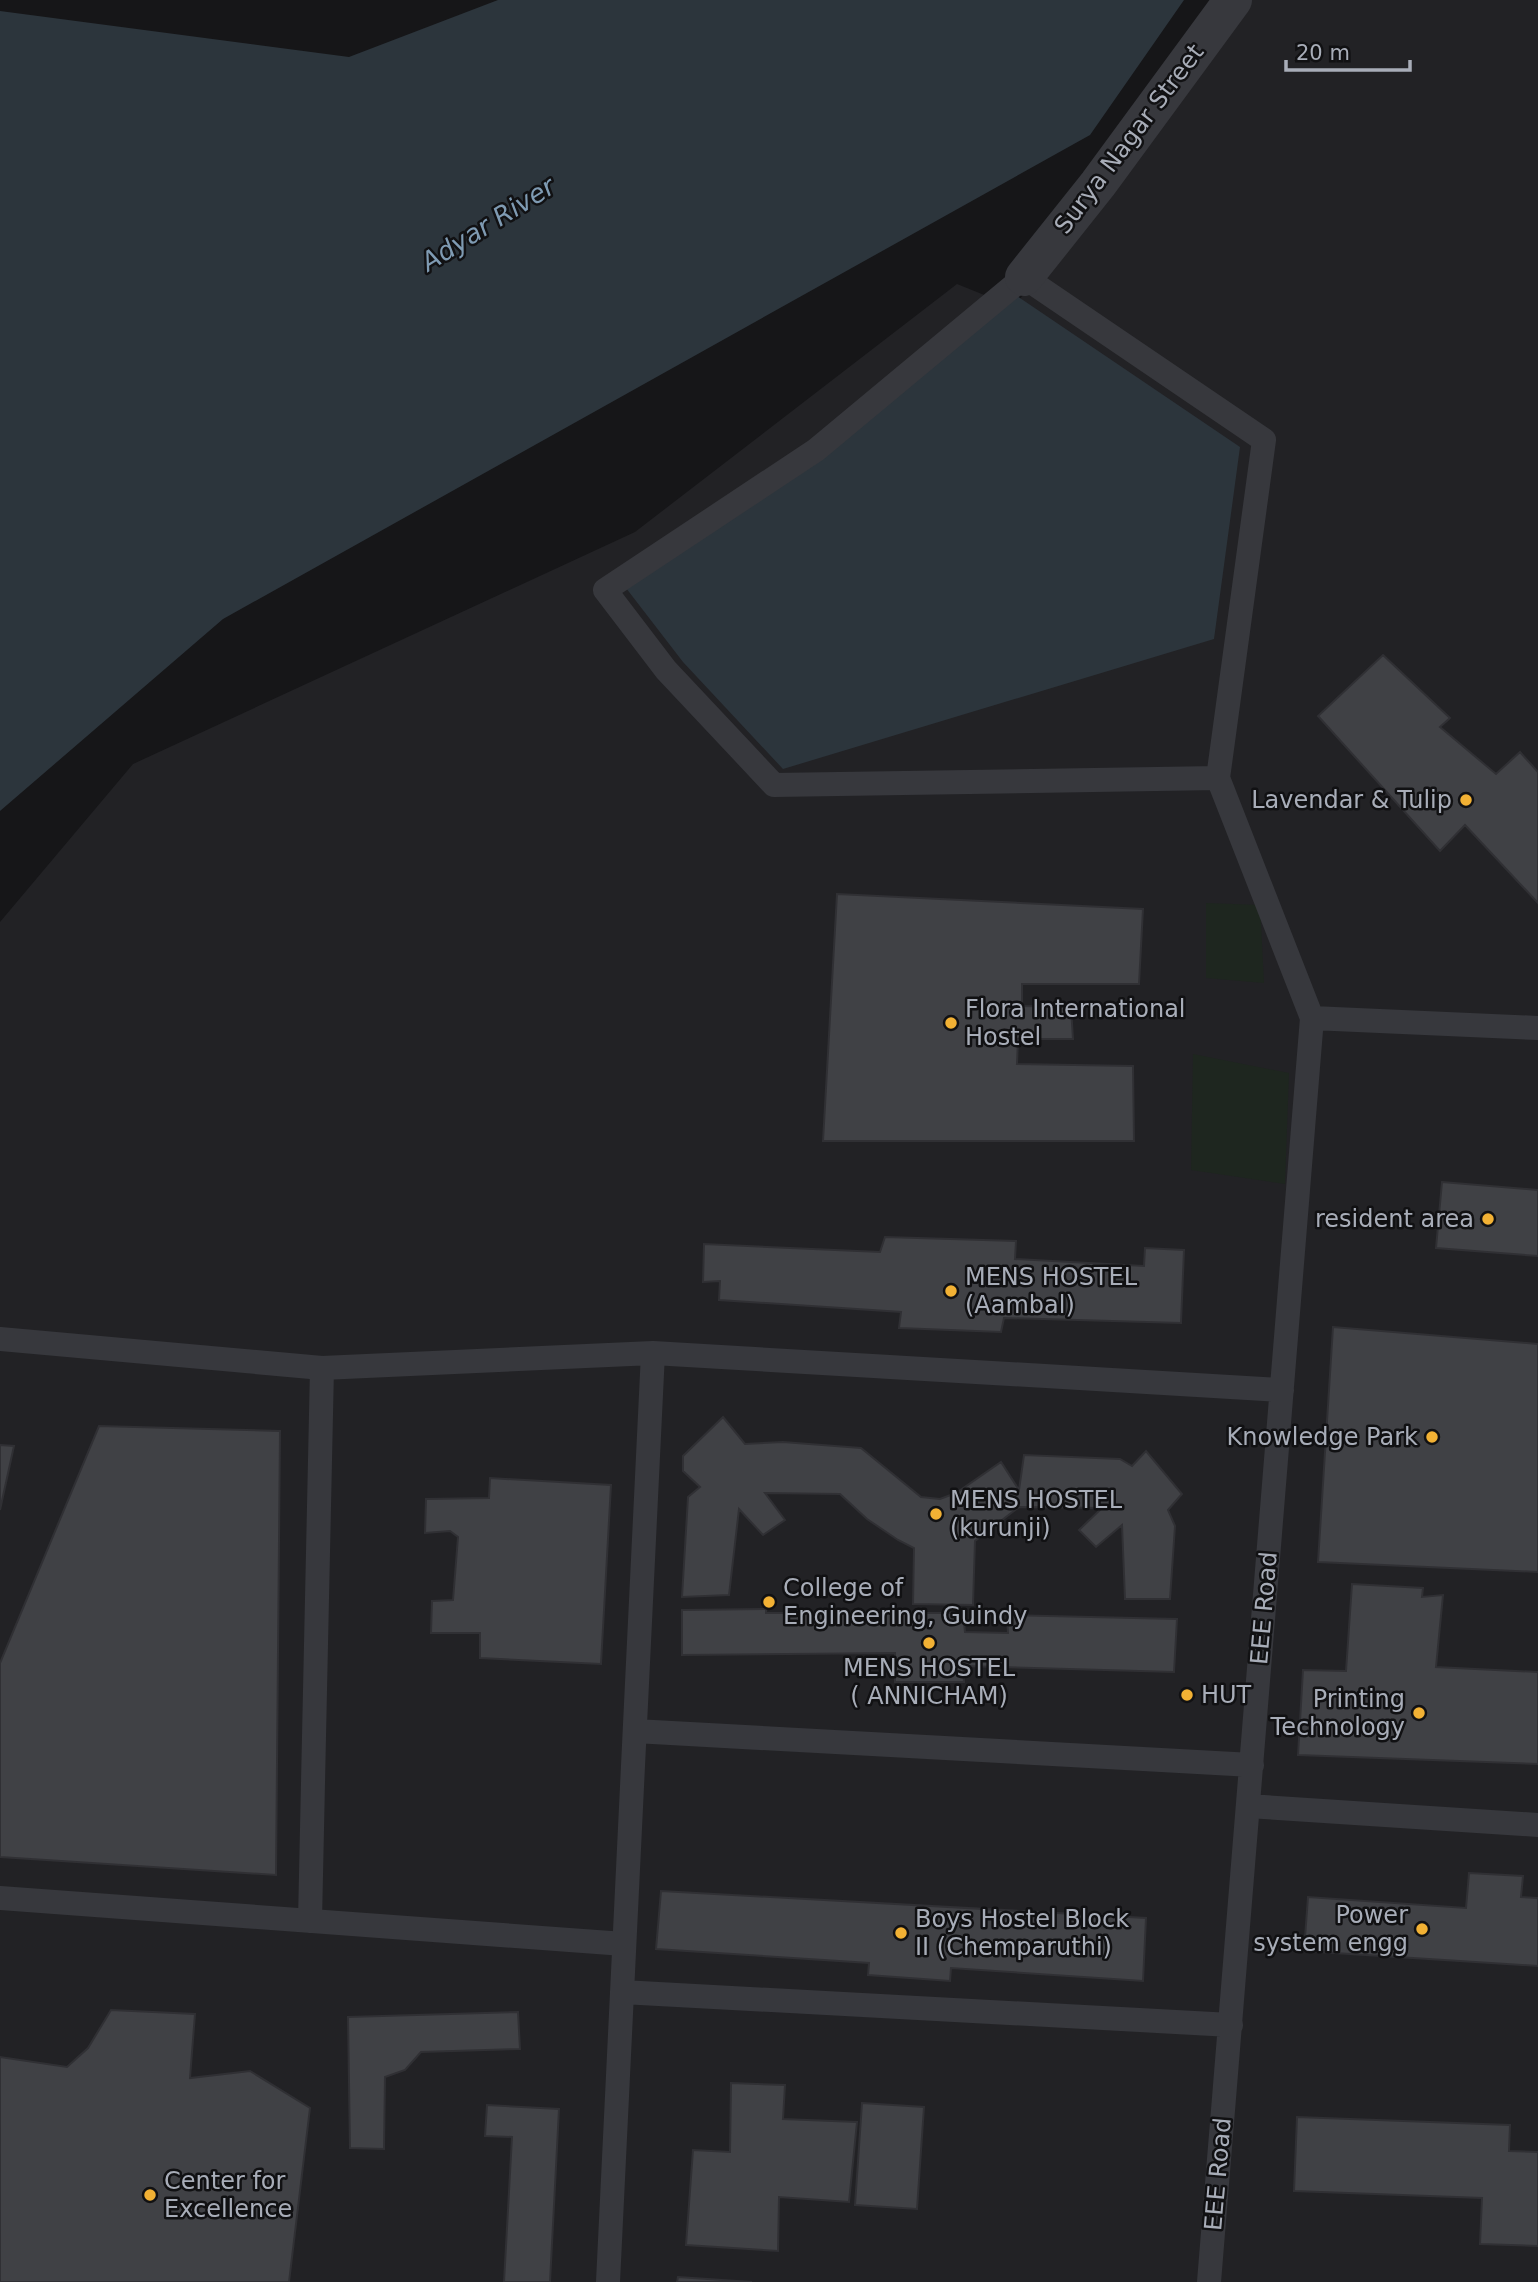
<svg xmlns="http://www.w3.org/2000/svg" width="1538" height="2282" viewBox="0 0 1538 2282" font-family="'DejaVu Sans',sans-serif">
	<style>
		.built { fill: #222225 }
		.green { fill: #1e261f }
		.water { fill: #2c353c }
		.building { fill: #404145; stroke: #303034; stroke-width: 2 }
		.lines { fill: none; stroke-linecap: round; stroke-linejoin: round }
		.service { stroke: #37383d; stroke-width: 24 }
		.minor { stroke: #37383d; stroke-width: 38 }
		.poi-dot { fill: #f2b134; stroke: #111113; stroke-width: 2.5 }
		.labels { text-anchor: middle; stroke-width: 5; stroke-linejoin: round; paint-order: stroke }
		.street-label { font-size: 24px; fill: #a8adb8; stroke: #111113 }
		.poi-label { font-size: 24px; fill: #a8adb8; stroke: #111113; text-anchor: start }
		.water-label { font-size: 26px; font-style: italic; fill: #7f9bb3; stroke: #111113 }
	</style>
	<rect width="100%" height="100%" fill="#161618"/>
	<path class="built" d="M1246 0H1538V2282H0V922L133 764 635 532 957 284 1014 307Z"/>
	<path class="green" d="M1206 903 1260 905 1264 983 1206 978Z
		M1193 1054 1289 1073 1285 1184 1191 1170Z"/>
	<path class="water" d="M498 0H1184L1090 135 223 619 0 811V11L349 57Z
		M1017 296 1240 447 1214 639 783 769 683 662 626 588Z"/>
	<path class="building" d="M1383 655 1450 718 1440 727 1496 774 1520 752 1538 772V903L1465 825 1440 851 1318 716Z
		M837 894 1143 909 1139 984H1022V1006L1071 1007 1073 1039H1018L1017 1064 1133 1066 1134 1141H823Z
		M1442 1182 1538 1190V1256L1436 1248Z
		M885 1237 1016 1241 1015 1259 1144 1266 1145 1248 1184 1250 1181 1323 1004 1318 1001 1332 899 1328 901 1312 719 1300 720 1281 703 1282 704 1244 880 1252Z
		M1333 1327 1538 1344V1572L1318 1562Z
		M723 1417 745 1444 783 1442 861 1448 921 1497 940 1499 956 1493 1001 1462 1019 1490 1024 1455 1120 1459 1132 1466 1146 1451 1182 1494 1168 1510 1175 1526 1170 1599H1125L1122 1525 1096 1547 1079 1530 1102 1508 1019 1507 975 1541 973 1605 913 1604 914 1548 898 1540 867 1519 840 1494 765 1493 785 1520 763 1535 739 1509 729 1595 682 1597 688 1497 700 1487 683 1471V1456Z
		M99 1426 280 1431 276 1875 0 1857V1663Z
		M0 1445 14 1446 0 1510Z
		M490 1478 611 1485 601 1664 480 1658V1633H431L432 1601 453 1600 458 1537 450 1531 425 1533 426 1499 489 1498Z
		M1352 1584 1423 1588 1422 1597 1443 1595 1436 1667 1538 1672V1764L1298 1755 1303 1670 1346 1671Z
		M766 1609V1613H963L965 1632 1008 1633 1007 1615 1177 1619 1174 1672 963 1666 964 1682H895V1653L682 1655V1610Z
		M1469 1873 1523 1876 1521 1897 1538 1898V1966L1304 1951 1308 1897 1466 1908Z
		M661 1891 1146 1918 1143 1981 951 1968 950 1981 868 1975 869 1963 656 1949Z
		M111 2010 195 2014 190 2078 250 2071 310 2108 289 2282H0V2057L67 2067 88 2048Z
		M518 2012 520 2049 421 2052 405 2070 385 2077 384 2149 350 2148 348 2017Z
		M731 2083 785 2085 783 2119 857 2122 849 2202 779 2197 778 2251 686 2245 693 2150 730 2152Z
		M862 2103 924 2107 917 2209 855 2205Z
		M487 2105 559 2109 550 2282H504L512 2137 485 2136Z
		M1297 2117 1510 2125 1509 2151 1538 2152V2246L1480 2244 1482 2198 1294 2191Z
		M678 2277 752 2282H677Z"/>
	<g class="lines">
		<path class="service" d="M1312 1018 1538 1028
			M0 1339 322 1368 653 1353 1282 1390
			M635 1731 1252 1765
			M1248 1806 1538 1825
			M0 1898 624 1944
			M310 1921 322 1368
			M622 1992 1231 2025
			M608 2282 653 1353
			M1209 2282 1312 1018 1218 778 1264 440 1024 277 816 450 605 590 666 670 774 785 1218 778"/>
		<path class="minor" d="M1024 277 1098 184 1233 0"/>
	</g>
	<g class="poi-dot">
		<circle cx="1466" cy="800" r="7"/>
		<circle cx="951" cy="1023" r="7"/>
		<circle cx="1488" cy="1219" r="7"/>
		<circle cx="951" cy="1291" r="7"/>
		<circle cx="1432" cy="1437" r="7"/>
		<circle cx="936" cy="1514" r="7"/>
		<circle cx="769" cy="1602" r="7"/>
		<circle cx="929" cy="1643" r="7"/>
		<circle cx="1187" cy="1695" r="7"/>
		<circle cx="1419" cy="1713" r="7"/>
		<circle cx="1422" cy="1929" r="7"/>
		<circle cx="901" cy="1933" r="7"/>
		<circle cx="150" cy="2195" r="7"/>
	</g>
	<g class="labels">
		<g class="street-label">
			<text transform="translate(1129 139) rotate(-53)" y="8">Surya Nagar Street</text>
			<text transform="translate(1264 1608) rotate(-85)" y="8">EEE Road</text>
			<text transform="translate(1218 2174) rotate(-85)" y="8">EEE Road</text>
		</g>
		<g class="poi-label">
			<text x="1452" y="808" text-anchor="end">Lavendar &amp; Tulip</text>
			<text x="965" y="1017">Flora International<tspan x="965" dy="28">Hostel</tspan></text>
			<text x="1474" y="1227" text-anchor="end">resident area</text>
			<text x="965" y="1285">MENS HOSTEL<tspan x="965" dy="28">(Aambal)</tspan></text>
			<text x="1418" y="1445" text-anchor="end">Knowledge Park</text>
			<text x="950" y="1508">MENS HOSTEL<tspan x="950" dy="28">(kurunji)</tspan></text>
			<text x="783" y="1596">College of<tspan x="783" dy="28">Engineering, Guindy</tspan></text>
			<text x="929" y="1676" text-anchor="middle">MENS HOSTEL<tspan x="929" dy="28">( ANNICHAM)</tspan></text>
			<text x="1201" y="1703">HUT</text>
			<text x="1405" y="1707" text-anchor="end">Printing<tspan x="1405" dy="28">Technology</tspan></text>
			<text x="1408" y="1923" text-anchor="end">Power<tspan x="1408" dy="28">system engg</tspan></text>
			<text x="915" y="1927">Boys Hostel Block<tspan x="915" dy="28">II (Chemparuthi)</tspan></text>
			<text x="164" y="2189">Center for<tspan x="164" dy="28">Excellence</tspan></text>
		</g>
		<g class="water-label">
			<text transform="translate(488 224) rotate(-32)" y="9">Adyar River</text>
		</g>
	</g>
	<path d="M1286 60v10h124v-10" fill="none" stroke="#a8adb8" stroke-width="3.5"/>
	<text x="1296" y="60" font-size="21" fill="#a8adb8" stroke="#111113" stroke-width="5" paint-order="stroke">20 m</text>
</svg>
